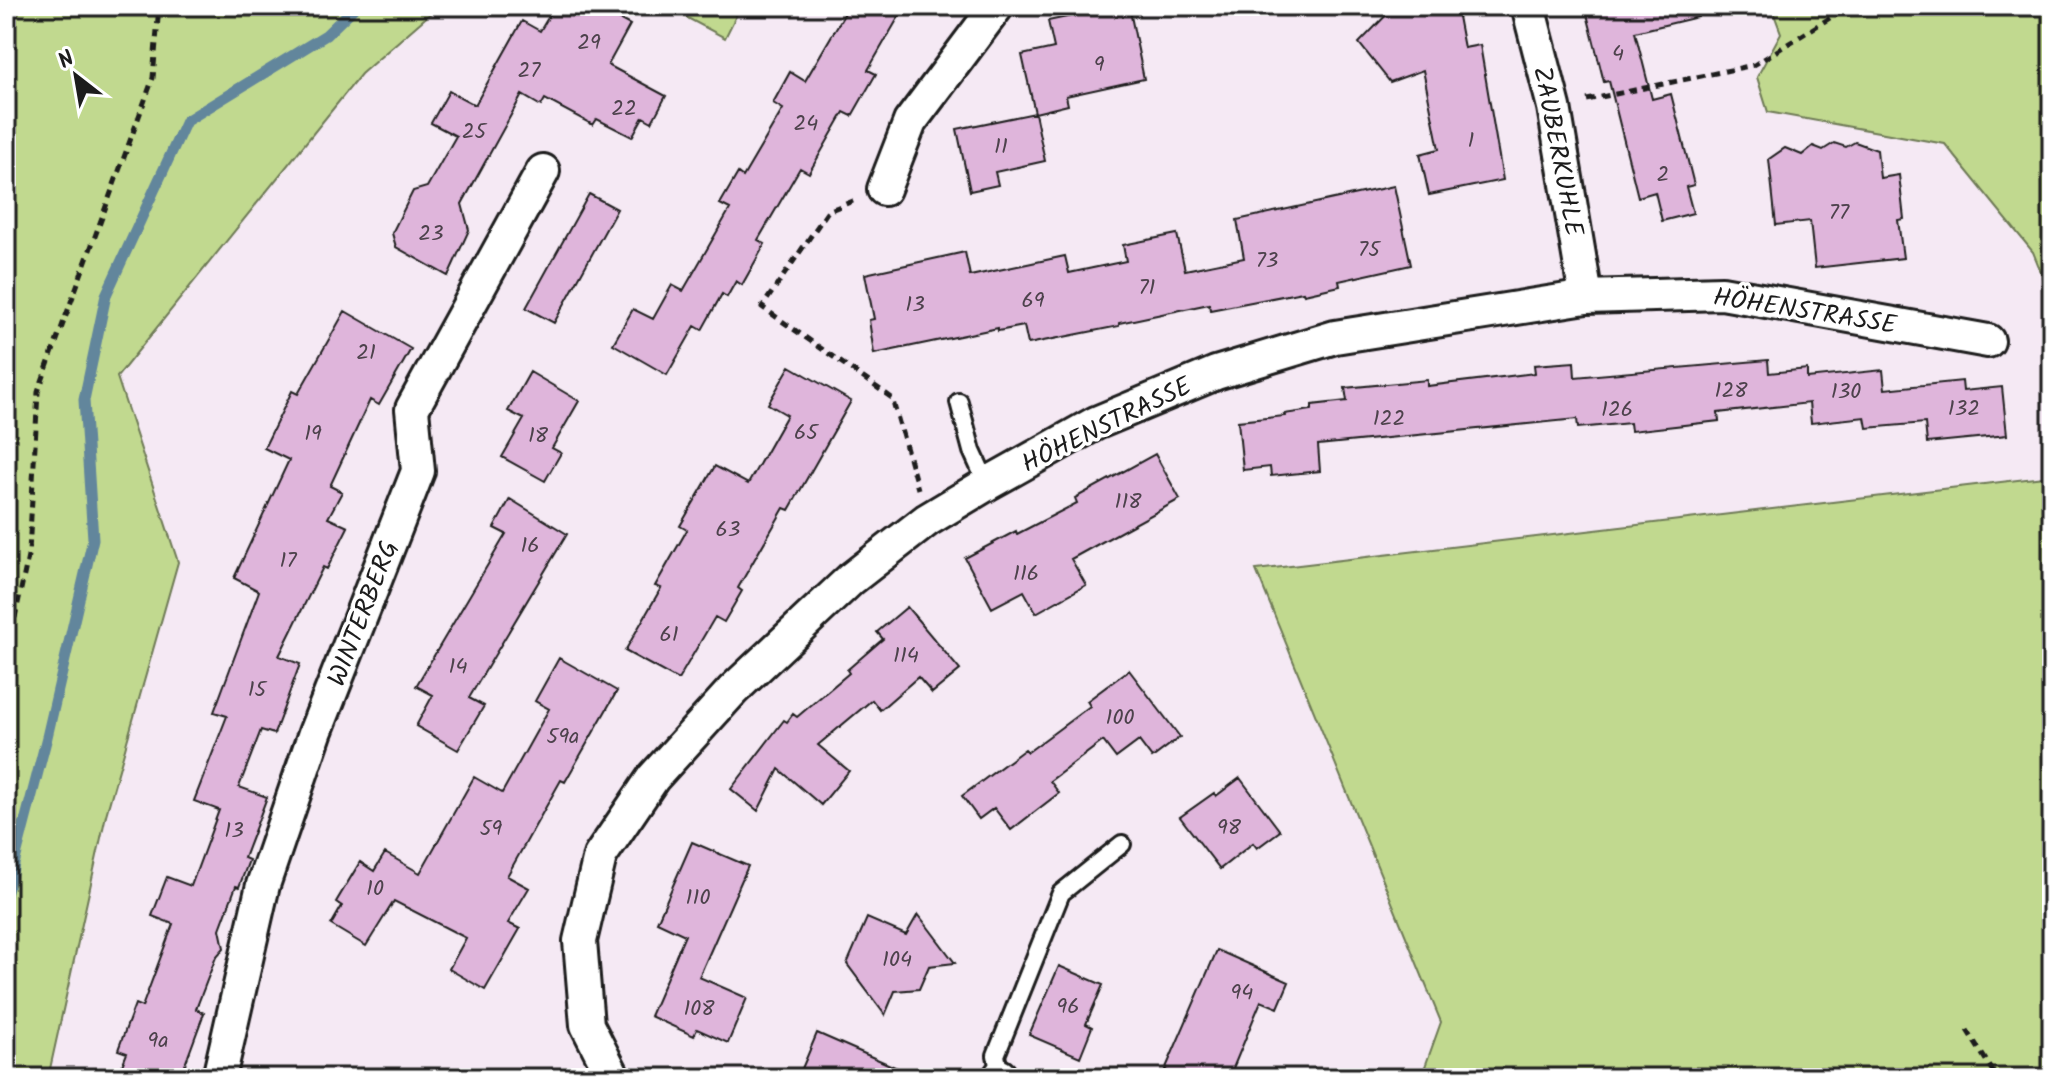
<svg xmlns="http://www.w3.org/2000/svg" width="2058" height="1084" viewBox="0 0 2058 1084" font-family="Kalam,sans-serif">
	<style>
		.green { fill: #c1d98f; stroke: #6e7a56; stroke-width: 2 }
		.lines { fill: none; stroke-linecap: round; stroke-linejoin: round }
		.stream { stroke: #62869c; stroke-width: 11 }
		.building { fill: #dfb5db; stroke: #1c1c1c; stroke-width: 2 }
		.service-casing { stroke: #1c1c1c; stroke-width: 22 }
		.minor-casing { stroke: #1c1c1c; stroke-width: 38 }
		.path { stroke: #1c1c1c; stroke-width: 5; stroke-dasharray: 8 6; stroke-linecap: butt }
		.service { stroke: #fff; stroke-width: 16 }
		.minor { stroke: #fff; stroke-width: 32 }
		.labels { text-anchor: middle; stroke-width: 7; stroke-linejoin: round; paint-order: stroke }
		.number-label { font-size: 22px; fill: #4d424c }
		.street-label { font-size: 26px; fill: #1c1c1c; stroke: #fff }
	</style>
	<rect width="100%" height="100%" fill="#f5e9f4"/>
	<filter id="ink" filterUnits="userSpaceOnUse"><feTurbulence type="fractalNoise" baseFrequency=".0125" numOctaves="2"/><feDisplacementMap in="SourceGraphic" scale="16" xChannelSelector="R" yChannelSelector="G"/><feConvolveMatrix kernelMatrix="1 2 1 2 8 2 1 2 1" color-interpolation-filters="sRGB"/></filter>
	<g filter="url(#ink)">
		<path class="green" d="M6 6H439L361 74 117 377 178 562 106 815 48 1078H6Z
			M665 6H741L725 38Z
			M1771 6H2052V299L2033 252 1945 144 1768 112 1757 77 1781 33Z
			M2052 476V1078H1421L1441 1022 1256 570Z"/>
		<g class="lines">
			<path class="stream" d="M6 895 47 737 93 539 84 400 106 295 186 121 326 35 356 6"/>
		</g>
		<path class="building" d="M555 6H595L630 25 608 65 666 96 652 122 643 117 632 137 597 119 593 125 545 99 541 106 522 95 462 204 469 230 448 276 396 247 392 233 413 191 427 187 456 136 431 123 449 91 475 105 522 21 540 31Z
			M849 6H905L868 70 876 74 852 116 844 112 809 173 800 168 758 240 765 244 742 285 736 281 727 297 722 294 702 330 695 326 667 375 613 344 633 309 653 319 672 285 683 291 730 209 720 204 738 173 743 177 783 109 773 103 790 72 805 81Z
			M1119 6H1129L1144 79 1066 96 1068 105 1035 113 1045 161 995 172 998 185 970 191 957 129 1035 113 1022 55 1054 48 1048 21Z
			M1395 6H1456L1464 48 1480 45 1503 180 1429 195 1420 154 1439 149 1423 70 1390 82 1359 43Z
			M1585 6H1697L1698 17 1635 32 1652 99 1671 94 1694 185 1686 187 1693 213 1662 221 1655 192 1638 197 1609 81 1604 82Z
			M1855 142 1877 150 1880 178 1899 175 1904 219 1898 220 1903 258 1815 268 1810 221 1776 225 1769 159 1785 148 1802 155 1813 146 1823 150 1834 143 1846 147Z
			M1394 186 1411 265 1339 281 1340 286 1304 294 1303 292 1210 310 1209 304 1119 323V326L1028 344 1024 326 998 331V328L874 354 869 320 874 319 865 274 965 252 970 276 1065 256 1069 273 1126 261 1123 245 1177 234 1185 270 1244 258 1237 220Z
			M589 194 617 209 554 323 526 308Z
			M345 311 411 349 379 405 370 400 330 486 342 492 328 518 348 527 327 569 323 567 279 656 300 664 274 734 261 730 239 787 267 797 244 858 249 860 239 887 236 886 220 929 224 948 216 957 196 1009 204 1013 180 1078H117L127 1053 118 1050 135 1004 142 1007 173 924 152 916 167 877 191 886 219 810 194 801 227 716 214 712 259 591 234 578 289 460 264 448 292 391 298 394Z
			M1768 360 1769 373 1807 369V378L1883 370 1885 389 1962 381 1963 391 2002 387 2007 435 1927 443 1925 423 1867 428 1865 417 1811 423 1809 403 1718 413 1719 421 1631 431 1630 423 1578 428 1577 419 1318 445 1320 471 1271 476 1270 467 1243 470 1238 421 1285 416 1284 414 1312 410V405L1347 401 1345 388 1427 380V386L1535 373 1534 365 1574 362 1575 377Z
			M790 366 851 401 789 510 784 508 738 588 742 591 724 622 715 617 678 680 625 651 661 588 655 586 687 530 680 526 715 466 748 484 787 415 768 404Z
			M530 372 579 401 552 448 561 453 545 481 502 457 524 419 508 411Z
			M1155 454 1180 499 1071 559 1086 585 1036 613 1024 591 992 608 965 558 1016 531 1017 534 1077 503 1075 498Z
			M510 499 567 534 469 698 484 706 458 750 416 726 433 695 416 686 506 534 494 528Z
			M907 607 960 670 932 693 918 677 880 710 872 700 818 745 849 771 821 805 779 769 758 811 731 789 784 720 787 722 793 714 797 717 849 673 847 670 883 639 877 632Z
			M559 658 617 691 565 782 561 780 507 876 529 888 508 923 520 929 485 990 449 969 466 938 394 901 366 946 331 925 342 906 336 902 360 862 374 871 385 853 420 873 474 777 502 793 549 709 535 701Z
			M1129 670 1180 737 1152 758 1139 741 1116 758 1103 741 1050 781 1059 793 1011 830 994 808 979 819 962 796 1025 749 1028 752 1090 706 1087 701Z
			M1240 778 1280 831 1257 848 1253 843 1220 869 1180 817 1214 793 1216 796Z
			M692 842 748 866 699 977 747 998 728 1043 697 1029 694 1036 650 1016 685 935 657 922Z
			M918 914 955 963 929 966 919 989 895 991 885 1015 847 964 867 918 906 935Z
			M1217 950 1289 982 1278 1008 1261 1001 1229 1078H1181L1165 1070Z
			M1059 966 1103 985 1086 1024 1092 1027 1080 1057 1029 1035Z
			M817 1033 920 1078H798Z"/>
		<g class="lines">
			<defs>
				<path id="service" d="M959 402 972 451 987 484
					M1000 1076 996 1055 1061 893 1122 844"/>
				<path id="minor" d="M1528 6 1554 107 1586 297
					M884 189 910 122 997 6
					M219 1078 263 885 315 733 418 471 412 409 543 171
					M614 1078 587 1025 580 941 600 856 653 778 733 690 851 579 927 520 987 484 1096 423 1216 373 1335 337 1586 297 1722 293 1988 341
					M999 1078 1000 1076"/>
			</defs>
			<use href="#service" class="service-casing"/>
			<use href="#minor" class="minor-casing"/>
			<path class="path" d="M1587 100 1754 65 1849 6
				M853 201 828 211 762 307 892 398 918 489
				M6 659 29 552 38 392 153 78 159 6
				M1967 1030 1997 1078"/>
			<use href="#service" class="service"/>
			<use href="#minor" class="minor"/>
		</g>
	</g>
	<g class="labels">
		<g class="number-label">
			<text x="589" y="49">29</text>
			<text x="1618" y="60">4</text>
			<text x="1099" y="71">9</text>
			<text x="529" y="77">27</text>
			<text x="624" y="115">22</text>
			<text x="806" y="130">24</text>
			<text x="474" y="138">25</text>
			<text x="1471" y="147">1</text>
			<text x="1001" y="153">11</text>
			<text x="1663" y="181">2</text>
			<text x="1839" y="219">77</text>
			<text x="431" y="240">23</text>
			<text x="1369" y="256">75</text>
			<text x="1267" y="267">73</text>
			<text x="1147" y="294">71</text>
			<text x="1033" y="307">69</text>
			<text x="915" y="311">13</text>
			<text x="366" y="359">21</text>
			<text x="1731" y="397">128</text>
			<text x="1846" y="398">130</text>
			<text x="1964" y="415">132</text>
			<text x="1617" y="416">126</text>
			<text x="1389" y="425">122</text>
			<text x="806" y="439">65</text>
			<text x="313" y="440">19</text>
			<text x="538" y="442">18</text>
			<text x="1128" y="508">118</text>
			<text x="728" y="536">63</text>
			<text x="530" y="552">16</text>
			<text x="288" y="567">17</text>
			<text x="1026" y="580">116</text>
			<text x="669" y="641">61</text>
			<text x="906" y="662">114</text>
			<text x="458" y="673">14</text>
			<text x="257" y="696">15</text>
			<text x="1120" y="724">100</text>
			<text x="563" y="743">59a</text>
			<text x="1229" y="834">98</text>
			<text x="491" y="835">59</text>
			<text x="234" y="837">13</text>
			<text x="375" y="895">10</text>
			<text x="698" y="904">110</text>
			<text x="897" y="966">104</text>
			<text x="1242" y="999">94</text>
			<text x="1068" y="1013">96</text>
			<text x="699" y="1015">108</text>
			<text x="158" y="1047">9a</text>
		</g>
		<g class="street-label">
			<text transform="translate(1559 151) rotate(79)" y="9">ZAUBERKUHLE</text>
			<text transform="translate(1805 310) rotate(9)" y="9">HÖHENSTRASSE</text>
			<text transform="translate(1106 424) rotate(-26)" y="9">HÖHENSTRASSE</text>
			<text transform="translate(362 613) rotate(-69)" y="9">WINTERBERG</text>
		</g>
	</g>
	<rect width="2058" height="1084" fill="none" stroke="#fff" stroke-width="32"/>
	<rect x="16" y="16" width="2026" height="1052" fill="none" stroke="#1c1c1c" stroke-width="3" filter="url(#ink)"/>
	<g transform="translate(76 76) rotate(329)" stroke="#ffffff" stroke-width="6" paint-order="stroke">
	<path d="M0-6L14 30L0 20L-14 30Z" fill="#1c1c1c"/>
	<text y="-12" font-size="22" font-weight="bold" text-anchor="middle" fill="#1c1c1c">N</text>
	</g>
</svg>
